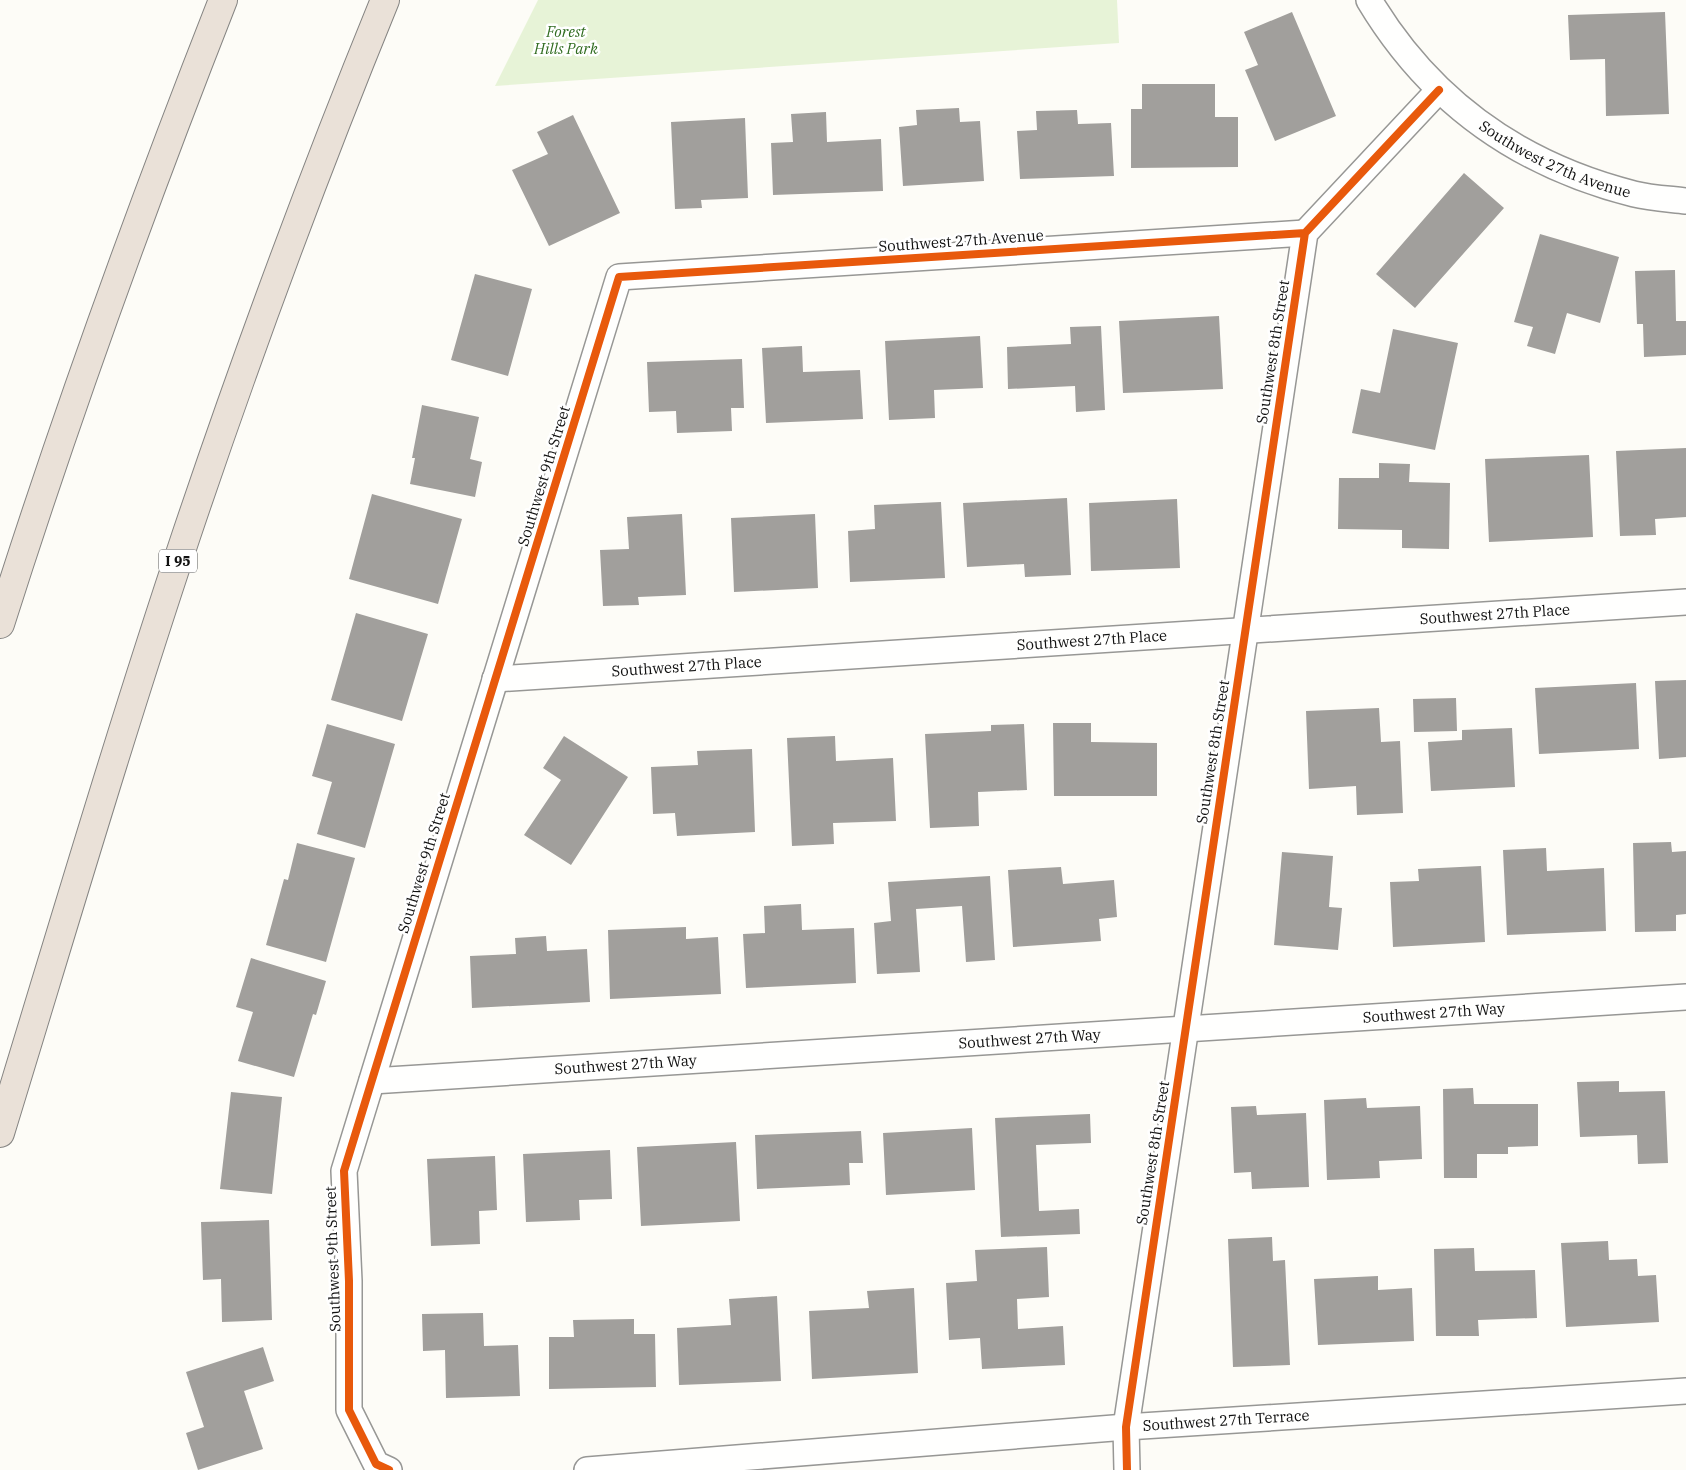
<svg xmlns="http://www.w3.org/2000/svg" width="1686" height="1470" viewBox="0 0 1686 1470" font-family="'IBM Plex Serif',serif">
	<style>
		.green { fill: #e7f3d7 }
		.building { fill: #a19f9c }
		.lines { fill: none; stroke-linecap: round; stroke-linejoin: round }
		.street-casing { stroke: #979795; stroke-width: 28 }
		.highway-casing { stroke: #858482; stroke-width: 30 }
		.street { stroke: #fffffe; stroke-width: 25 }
		.highway { stroke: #eae1d8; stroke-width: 28 }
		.cycleway-casing { stroke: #fff; stroke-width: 11 }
		.cycleway { stroke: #e8590c; stroke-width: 8 }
		.labels { text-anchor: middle; stroke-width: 5; stroke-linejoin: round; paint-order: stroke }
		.shield { fill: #fff; stroke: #585858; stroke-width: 1 }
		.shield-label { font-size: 14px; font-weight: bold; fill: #111 }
		.park-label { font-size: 15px; font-style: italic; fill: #2f6b1f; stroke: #fff }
		.street-label { font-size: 15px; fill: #111; stroke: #fff }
	</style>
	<rect width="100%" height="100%" fill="#fdfcf7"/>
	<path class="green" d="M538 0H1117L1119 43 495 86Z"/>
	<path class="building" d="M1292 12 1336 116 1275 141 1245 70 1258 65 1244 32Z
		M1665 12 1669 114 1606 116 1605 59 1570 60 1568 15Z
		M1142 84H1215V117H1238V167L1131 168V109H1142Z
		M959 108 960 122 980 121 984 181 903 186 899 127 917 125 916 110Z
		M1077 110 1078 124 1111 123 1114 176 1020 179 1017 131 1037 130 1036 111Z
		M826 112 827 142 881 139 883 191 773 195 771 143 793 142 791 114Z
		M573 115 620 213 549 246 512 170 548 154 537 132Z
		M745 118 748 198 701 200 702 208 675 209 671 122Z
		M1464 173 1504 208 1415 308 1376 274Z
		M1540 234 1619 257 1600 323 1567 313 1555 354 1527 346 1533 327 1514 322Z
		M1675 270 1676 321H1686V355L1644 357 1643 324H1637L1635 271Z
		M475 274 532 289 508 376 451 360Z
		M1219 316 1223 389 1123 393 1119 321Z
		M1101 326 1105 410 1076 412 1075 386 1008 389 1007 347 1071 344 1070 327Z
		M1393 329 1458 343 1435 450 1352 433 1361 389 1380 393Z
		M980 336 983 388 934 390 935 418 889 420 885 341Z
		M802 346 803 372 860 370 863 419 766 423 762 348Z
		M742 359 744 408H731L732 431 677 433 676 411 649 412 647 362Z
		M422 405 479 417 470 459 482 462 475 497 410 484 415 458H412Z
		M1686 448V517L1655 519 1656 535 1620 536 1616 451Z
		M1589 455 1593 537 1489 542 1485 459Z
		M1379 463 1410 464 1409 482 1450 483 1449 549 1402 548V530L1338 529 1339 478H1379Z
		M372 494 462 519 438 604 349 579Z
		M1067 498 1071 575 1025 577 1024 564 967 567 963 503Z
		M1177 499 1180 568 1091 571 1089 503Z
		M941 502 945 578 850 582 848 531 875 529 874 505Z
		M682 514 686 595 638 597 639 605 603 606 600 550 629 549 627 517Z
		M815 514 818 588 734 592 731 518Z
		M356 613 428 634 402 721 331 700Z
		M1686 680V757L1659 759 1655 681Z
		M1636 683 1639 749 1539 754 1535 688Z
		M1456 698 1457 731 1414 732 1413 699Z
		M1379 708 1381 742 1400 741 1403 813 1357 815 1356 786 1309 789 1306 711Z
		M1053 723H1091V742L1157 743V796H1054Z
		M327 724 395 744 365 848 317 834 332 782 312 776Z
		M1024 724 1027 790 978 792 979 826 930 828 925 734 991 731V725Z
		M1512 728 1515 787 1431 791 1428 742 1462 740V730Z
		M564 736 628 777 571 865 524 835 561 780 543 768Z
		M835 736 836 761 893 758 896 821 833 823 834 844 792 846 787 738Z
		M752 749 755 832 677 836 675 813 653 814 651 767 698 765 697 751Z
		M1671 842 1672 852 1686 851V914L1676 915V931L1635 932 1633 843Z
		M297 843 355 858 326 962 266 945 284 879 288 880Z
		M1546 848 1547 871 1604 868 1606 931 1507 935 1503 850Z
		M1282 852 1333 856 1329 907 1342 908 1338 950 1274 945Z
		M1481 866 1485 942 1393 947 1390 882 1419 881 1418 869Z
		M1061 867 1063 884 1114 880 1117 917 1099 919 1101 941 1013 947 1008 870Z
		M990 876 995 960 966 962 962 906 916 909 920 972 877 974 874 923 891 921 888 882Z
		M801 904 802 930 854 928 856 983 746 988 743 934 765 933 764 906Z
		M686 927V939L718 937 721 994 610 999 608 930Z
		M546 936 547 951 587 949 590 1002 472 1008 470 956 516 954 515 938Z
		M251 958 326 981 316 1015 313 1014 294 1077 238 1061 253 1012 236 1007Z
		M1619 1081V1092L1665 1091 1668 1163 1638 1164 1637 1135 1580 1137 1577 1082Z
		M1473 1088 1474 1104H1538V1146L1508 1147V1154H1477V1178H1444L1443 1089Z
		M231 1092 282 1097 272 1194 220 1189Z
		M1366 1098 1367 1108 1420 1106 1422 1159 1379 1161 1380 1178 1327 1180 1324 1100Z
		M1256 1106 1257 1115 1306 1113 1309 1187 1252 1189 1251 1172 1234 1173 1231 1107Z
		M1090 1114 1091 1143 1036 1145 1039 1211 1079 1209 1080 1234 1001 1237 995 1118Z
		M972 1128 975 1190 886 1195 883 1133Z
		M861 1131 863 1163H849L850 1185 757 1189 755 1135Z
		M736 1142 740 1221 641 1226 637 1147Z
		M610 1150 612 1199 579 1200 580 1220 526 1222 523 1154Z
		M495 1156 497 1210 479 1211 480 1244 431 1246 427 1159Z
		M269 1220 272 1320 222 1322 221 1279 203 1280 201 1222Z
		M1272 1237 1273 1261 1285 1260 1290 1365 1233 1367 1228 1239Z
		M1608 1241 1609 1260 1637 1259 1638 1276 1656 1275 1659 1322 1566 1327 1561 1243Z
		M1047 1247 1049 1297 1017 1299 1018 1329 1063 1326 1065 1365 982 1369 980 1338 949 1340 946 1283 977 1281 975 1250Z
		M1474 1248 1475 1271 1535 1270 1537 1318 1478 1320 1479 1336H1436L1434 1249Z
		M1378 1276V1290L1412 1288 1414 1341 1318 1345 1314 1279Z
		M914 1288 918 1373 812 1379 809 1311 869 1308 867 1291Z
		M777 1296 781 1381 679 1385 677 1328 731 1325 729 1299Z
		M483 1313 484 1346 518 1345 520 1396 446 1398 445 1350 423 1351 422 1314Z
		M634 1319V1334H655L656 1387 549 1389V1337H574L573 1320Z
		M263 1347 274 1381 244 1391 263 1449 198 1470 186 1433 204 1427 186 1372Z"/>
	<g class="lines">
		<defs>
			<g id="street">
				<path id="s1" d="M1369 0C1430 102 1519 165 1634 194 1650 198 1669 199 1686 201"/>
				<path id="s2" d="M495 679 1686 602"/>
				<path id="s3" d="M372 1081 1686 997"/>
				<path d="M389 1470 376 1464 349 1410V1281L344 1171 619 277 1305 233"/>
				<path id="s4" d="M587 1470 1126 1427 1686 1391"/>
				<path d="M1127 1470 1126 1427 1305 233 1439 90"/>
			</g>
			<path id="highway" d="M0 624C67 413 142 206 223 0
				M0 1133C61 934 120 733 186 536 247 355 313 176 385 0"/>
		</defs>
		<use href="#street" class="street-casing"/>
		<use href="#highway" class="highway-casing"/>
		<use href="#street" class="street"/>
		<use href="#highway" class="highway"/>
		<defs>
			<path id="cycleway" d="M389 1470 376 1464 349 1410V1281L344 1171 619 277 1305 233
				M1127 1470 1126 1427 1305 233 1439 90"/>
		</defs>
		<use href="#cycleway" class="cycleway-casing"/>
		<use href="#cycleway" class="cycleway"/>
	</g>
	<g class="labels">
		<rect class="shield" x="159" y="549.5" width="38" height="23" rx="4"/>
		<g class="shield-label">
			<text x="178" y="566">I 95</text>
		</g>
		<g class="park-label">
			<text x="566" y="37">Forest<tspan x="566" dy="17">Hills Park</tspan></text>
		</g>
		<g class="street-label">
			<text dy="5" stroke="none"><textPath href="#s1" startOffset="251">Southwest 27th Avenue</textPath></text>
			<text transform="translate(961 241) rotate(-4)" y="5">Southwest 27th Avenue</text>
			<text transform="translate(1273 352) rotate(-81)" y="5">Southwest 8th Street</text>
			<text transform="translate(544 476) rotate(-73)" y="5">Southwest 9th Street</text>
			<text dy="5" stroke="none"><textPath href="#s2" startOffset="1002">Southwest 27th Place</textPath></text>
			<text dy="5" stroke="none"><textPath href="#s2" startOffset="598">Southwest 27th Place</textPath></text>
			<text dy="5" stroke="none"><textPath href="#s2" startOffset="192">Southwest 27th Place</textPath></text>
			<text transform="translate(1213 752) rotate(-81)" y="5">Southwest 8th Street</text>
			<text transform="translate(424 863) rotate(-73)" y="5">Southwest 9th Street</text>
			<text dy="5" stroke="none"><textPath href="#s3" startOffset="1064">Southwest 27th Way</textPath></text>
			<text dy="5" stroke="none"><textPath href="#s3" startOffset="659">Southwest 27th Way</textPath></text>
			<text dy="5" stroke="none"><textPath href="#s3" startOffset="254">Southwest 27th Way</textPath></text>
			<text transform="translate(1153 1153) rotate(-81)" y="5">Southwest 8th Street</text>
			<text transform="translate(333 1259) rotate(-92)" y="5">Southwest 9th Street</text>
			<text dy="5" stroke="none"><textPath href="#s4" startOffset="641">Southwest 27th Terrace</textPath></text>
		</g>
	</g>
</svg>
